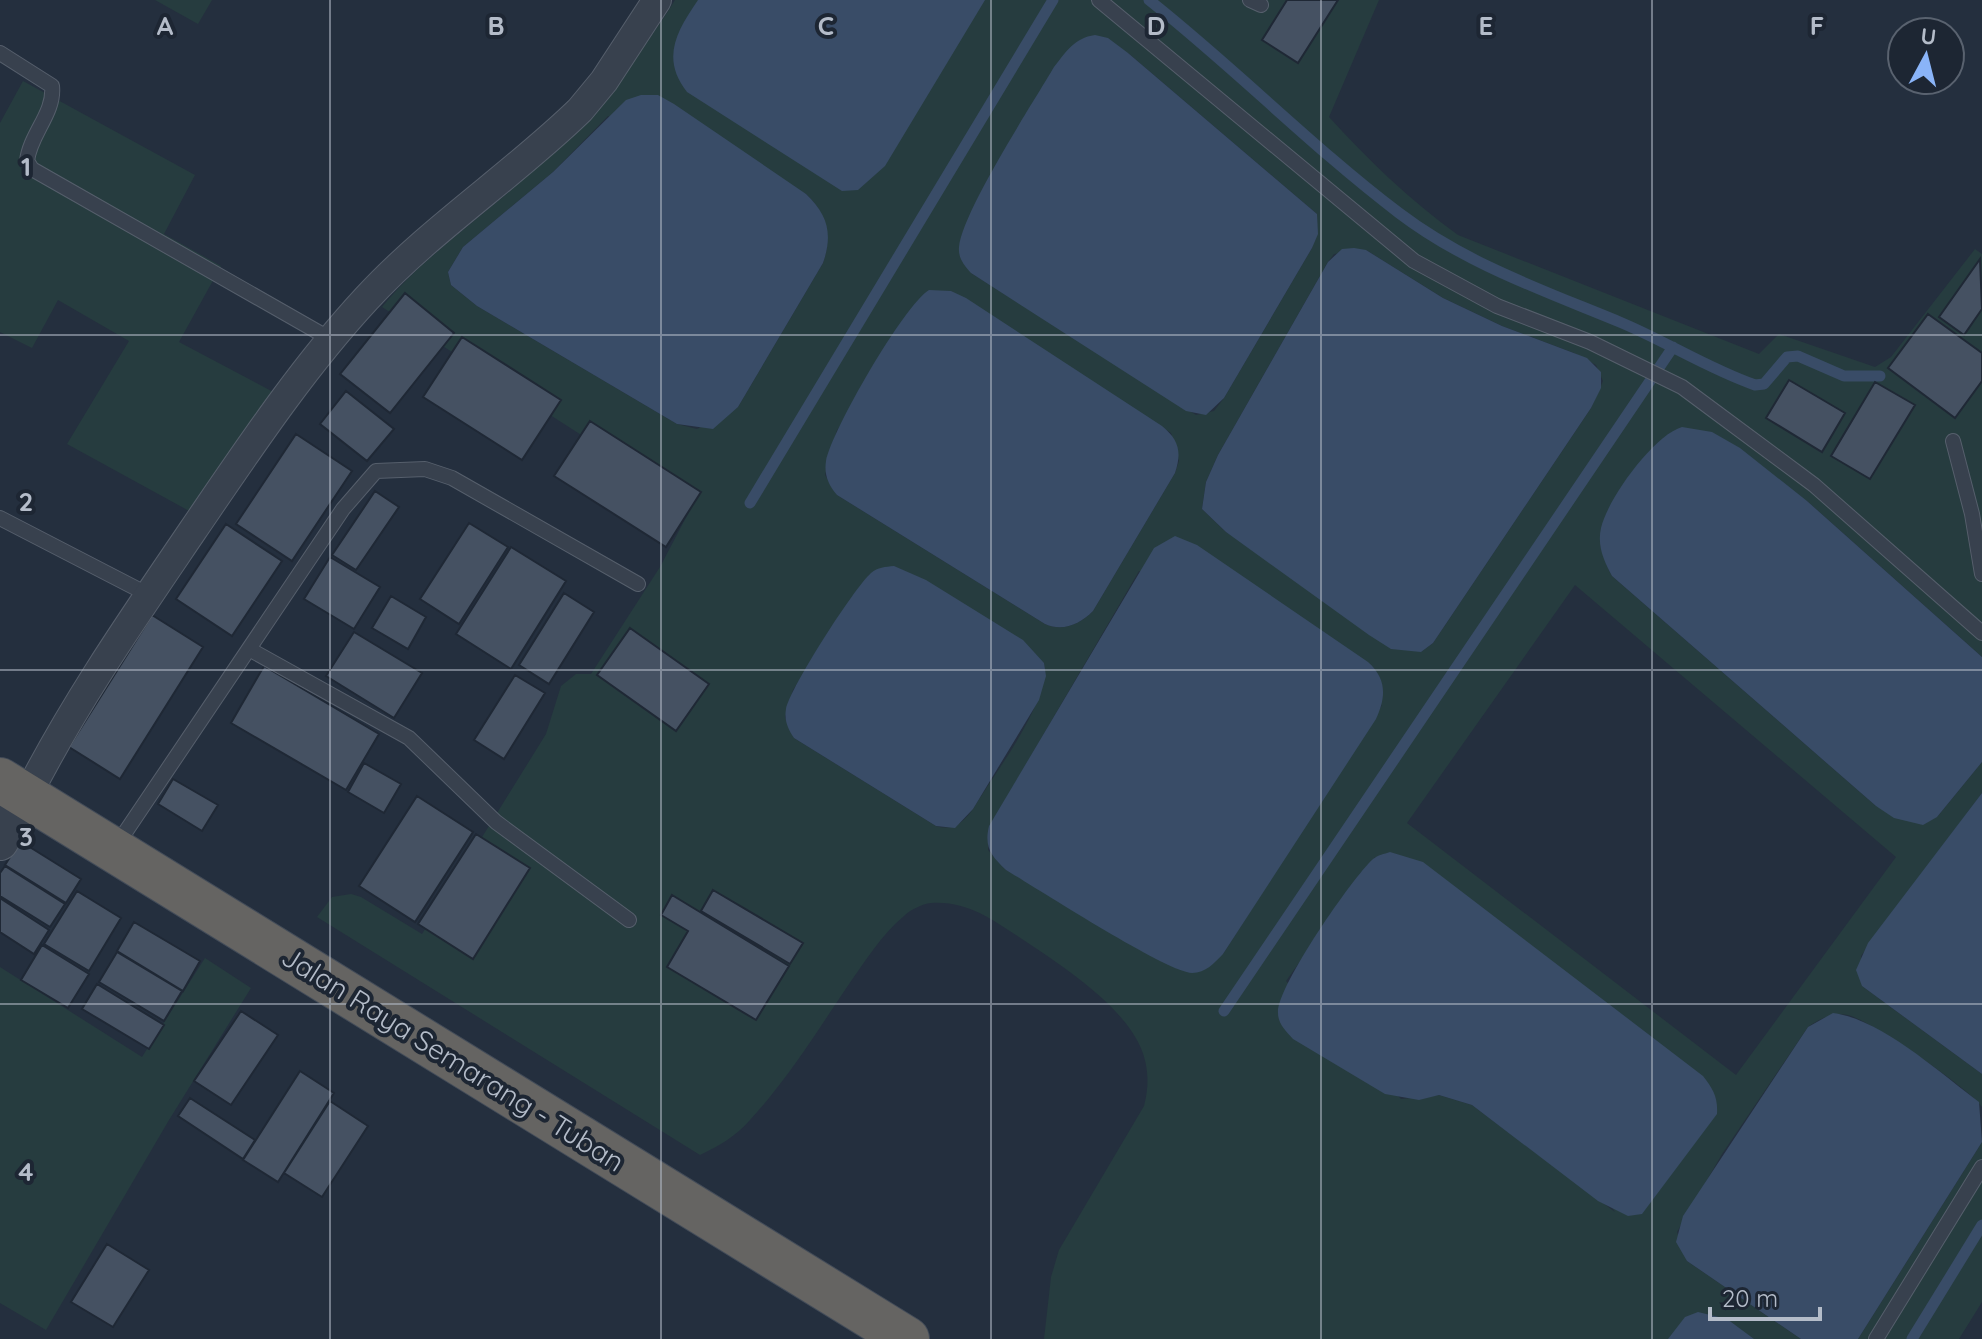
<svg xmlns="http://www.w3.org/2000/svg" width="1982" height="1339" viewBox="0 0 1982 1339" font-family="Quicksand,sans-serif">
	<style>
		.green { fill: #263c3f; fill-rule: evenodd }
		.water { fill: #394c67 }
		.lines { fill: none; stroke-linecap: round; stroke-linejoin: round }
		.stream { stroke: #394c67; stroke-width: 11 }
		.building { fill: #455162; stroke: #1f2835; stroke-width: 2 }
		.service-casing { stroke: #565f6c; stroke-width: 16 }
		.minor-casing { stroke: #565f6c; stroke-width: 30 }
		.tertiary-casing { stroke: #565f6c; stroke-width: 38 }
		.trunk-casing { stroke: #434c59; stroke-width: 46 }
		.service { stroke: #38414e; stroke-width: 14 }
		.minor { stroke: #38414e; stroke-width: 28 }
		.tertiary { stroke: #38414e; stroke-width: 36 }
		.trunk { stroke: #656462; stroke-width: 44 }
		.grid { fill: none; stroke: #b4bcc9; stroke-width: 2; stroke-opacity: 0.55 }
		.labels { text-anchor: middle; stroke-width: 8; stroke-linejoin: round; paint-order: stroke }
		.street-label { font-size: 28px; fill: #b4bcc9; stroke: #1d2633 }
		.grid-label { font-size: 26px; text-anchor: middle; font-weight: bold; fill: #b4bcc9; stroke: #1d2633; stroke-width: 8; stroke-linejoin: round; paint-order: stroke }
	</style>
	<rect width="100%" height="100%" fill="#242f3e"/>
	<path class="green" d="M155 0H212L198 24Z
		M675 0H1379L1329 117C1369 161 1410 200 1458 235L1759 354 1779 334 1875 367 1891 357 1975 249 1982 254V657L1807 501 1624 484C1605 516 1593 541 1612 576L1876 806 1937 817 1982 762V793L1861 956 1862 986 1982 1074V1107C1970 1089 1870 1020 1848 1015 1834 1012 1818 1019 1808 1027L1722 1154 1677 1232 1687 1261 1801 1339H1044L1051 1277 1059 1250 1144 1106C1156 1060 1136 1030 1103 999 1079 977 1052 959 1025 941 996 922 968 900 931 903 922 904 910 910 904 916 881 935 864 963 847 987 816 1033 787 1080 750 1120 736 1136 719 1146 700 1155L317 917 332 897 351 894 361 897 422 934 546 734 561 686 576 674H591L660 567 692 506 382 307C423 257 475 223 522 180 581 126 633 68 675 0ZM1128 53 1317 214 1312 248 1224 398 1214 411 1196 415 971 273ZM608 116 806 194C827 214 832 236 823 263L738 407 697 429 677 424 477 306 451 285 448 272 463 247 553 172ZM1366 250 1443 298 1502 326 1574 353 1596 365 1603 381 1591 408 1433 643 1421 652 1226 532 1202 509 1206 482 1218 455 1328 262 1334 254ZM951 291 1171 433 1179 461 1175 473 1093 611C1080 624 1063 632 1045 624L837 495 825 475 837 430ZM1139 571 1382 705 1223 954 1006 870 988 850 990 826ZM870 574 1044 663C1049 705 995 772 973 809 963 823 953 831 936 826L794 738 785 717 793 690ZM1575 585 1896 857 1736 1075 1407 823ZM1375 857 1615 1212 1472 1105 1439 1095 1401 1099 1286 981Z
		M23 81 195 175 164 234 221 266 179 342 277 394 191 512 67 444 129 341 58 300 32 348 0 332V123Z
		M205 958 251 988 169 1120 46 1330 0 1303V967L142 1057Z
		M1982 1142V1302L1959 1339H1858Z"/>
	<path class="water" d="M698 0H985L885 166 858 190 842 191 687 92C661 59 676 32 698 0Z
		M1095 35 1108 38 1128 53 1317 214 1318 234 1312 248 1224 398 1206 415 1186 411 971 273C964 265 958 258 959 247 962 212 1033 103 1054 67 1066 52 1074 38 1095 35Z
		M641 95H658L674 104 806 194C828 215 833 234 823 263L738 407 713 429 677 424 477 306 451 285 448 272 463 247 553 172 626 100Z
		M1354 248 1366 250 1443 298 1502 326 1587 358 1601 372V388L1591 408 1433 643 1421 652 1391 649 1369 635 1226 532 1202 509 1206 482 1218 455 1328 262 1342 249Z
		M929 290 951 291 966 298 1162 426C1179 440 1182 452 1175 473L1093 611C1080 624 1063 632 1045 624L837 495C828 484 824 475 826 461 832 430 904 305 929 290Z
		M1682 427 1712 432 1740 448 1807 501 1982 657V762L1937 817 1923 825 1894 818 1876 806 1612 576C1604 561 1597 546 1601 528 1608 498 1654 435 1682 427Z
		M1175 536 1197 545 1368 662C1387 679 1386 697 1376 719L1223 954C1214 963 1206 973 1192 973 1168 973 1036 888 1006 870 991 856 984 847 989 826L1154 548Z
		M894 566 926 580 1023 640 1044 663 1046 676 1039 700 973 809 955 828 936 826 794 738C788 729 784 720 786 709 790 688 854 588 871 573 878 567 885 567 894 566Z
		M1982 793V1074L1862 986 1856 970 1868 943Z
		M1390 852 1423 862 1703 1076C1713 1089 1718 1097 1717 1114L1642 1214 1628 1216 1598 1201 1472 1105 1439 1095 1419 1100 1385 1094 1293 1039C1286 1031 1278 1024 1278 1013 1276 988 1352 878 1373 859 1378 855 1384 854 1390 852Z
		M1833 1013C1881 1019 1940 1073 1979 1102L1982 1142 1858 1339H1801L1687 1261 1676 1242 1683 1216 1808 1027Z
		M1698 1312 1727 1319 1754 1339H1668L1685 1317Z"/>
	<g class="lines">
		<path class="stream" d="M1149 0C1235 68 1312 147 1399 213 1466 264 1545 291 1622 323 1667 342 1709 369 1755 385L1764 384 1787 357 1798 356 1844 376H1880
			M750 503 1053 0
			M1224 1011 1673 347
			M1912 1339 1982 1225"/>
	</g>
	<path class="building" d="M1287 0H1338L1298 63 1262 40Z
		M1980 259 1982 309 1964 335 1939 317Z
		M405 293 454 333 390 413 340 374Z
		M1928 314 1982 353V381L1955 418 1888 368Z
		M462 337 561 400 522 460 423 397Z
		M1789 380 1845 413 1822 452 1766 418Z
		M1875 382 1915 405 1870 479 1831 456Z
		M346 391 394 429 367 461 320 424Z
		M590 421 701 492 666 547 554 476Z
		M296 434 352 471 292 561 236 524Z
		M375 491 399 507 356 570 332 555Z
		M469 523 508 547 459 624 420 599Z
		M226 524 282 561 232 636 176 599Z
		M511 547 566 581 511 669 456 634Z
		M330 557 380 587 354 629 304 599Z
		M564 593 594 612 549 684 519 665Z
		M391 596 426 617 408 649 372 628Z
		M152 615 203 647 120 779 69 747Z
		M630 628 709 684 676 731 597 675Z
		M354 632 422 673 394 718 326 676Z
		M264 666 379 734 346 790 231 723Z
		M515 675 545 693 504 759 474 740Z
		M364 763 401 784 384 813 348 792Z
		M173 779 218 805 202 831 158 804Z
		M417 796 473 832 415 922 359 886Z
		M476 834 530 868 473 959 418 924Z
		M20 841 81 879 66 903 5 865Z
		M5 866 65 904 50 927 0 896V873Z
		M713 890 803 943 790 964 701 911Z
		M77 891 121 918 89 971 44 944Z
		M672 895 789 966 756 1020 667 967 688 931 661 915Z
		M0 898 49 930 34 954 0 932Z
		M134 922 200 961 183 991 117 951Z
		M42 945 89 974 68 1008 21 980Z
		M117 952 182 991 164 1021 99 982Z
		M97 984 164 1025 149 1049 82 1009Z
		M241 1011 278 1035 231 1105 194 1081Z
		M300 1071 334 1093 278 1182 243 1160Z
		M190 1098 255 1140 243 1159 178 1116Z
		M330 1101 368 1126 322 1197 284 1173Z
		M107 1244 149 1270 113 1327 71 1302Z"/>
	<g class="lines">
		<defs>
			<path id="service" d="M1099 0 1414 261 1497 306 1590 342 1682 387 1814 485 1982 633
				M1250 0 1261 5
				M0 53 52 86C55 113 30 134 27 161L32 169 332 340
				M1953 441 1972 514 1982 574
				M0 518 149 595
				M249 649 409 738 496 822 629 920
				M116 846 343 509 376 471 425 469 452 478 638 584
				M1876 1339 1982 1167"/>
			<path id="minor" d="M27 796C74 703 134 617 193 530 247 451 302 368 367 298 432 228 512 176 580 110L604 81 657 0"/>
			<path id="tertiary" d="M0 842 27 796"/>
			<path id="trunk" d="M0 780 907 1339"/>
		</defs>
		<use href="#service" class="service-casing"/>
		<use href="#minor" class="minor-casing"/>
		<use href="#tertiary" class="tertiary-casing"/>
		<use href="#trunk" class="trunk-casing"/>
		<use href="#service" class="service"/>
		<use href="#minor" class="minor"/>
		<use href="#tertiary" class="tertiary"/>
		<use href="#trunk" class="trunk"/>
	</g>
	<path class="grid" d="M330 0V1339M661 0V1339M991 0V1339M1321 0V1339M1652 0V1339M0 335H1982M0 670H1982M0 1004H1982"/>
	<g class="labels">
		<g class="street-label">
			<text transform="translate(453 1059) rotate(32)" y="10">Jalan Raya Semarang - Tuban</text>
		</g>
	</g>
	<g class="grid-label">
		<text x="165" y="35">A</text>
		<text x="496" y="35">B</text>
		<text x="826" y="35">C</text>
		<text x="1156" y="35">D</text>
		<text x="1486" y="35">E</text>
		<text x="1817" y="35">F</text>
		<text x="26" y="176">1</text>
		<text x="26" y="511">2</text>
		<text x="26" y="846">3</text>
		<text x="26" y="1181">4</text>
	</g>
	<g transform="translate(1926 56) rotate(7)"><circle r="38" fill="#1d2633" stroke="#59626f" stroke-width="2"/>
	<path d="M0-6L14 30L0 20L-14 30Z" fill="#8ab4f8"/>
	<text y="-12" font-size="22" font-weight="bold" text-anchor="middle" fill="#b4bcc9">U</text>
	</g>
	<path d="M1710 1307v12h110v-12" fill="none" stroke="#b4bcc9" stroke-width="4"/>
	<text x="1722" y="1307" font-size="24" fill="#b4bcc9" stroke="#1d2633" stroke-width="6" paint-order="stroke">20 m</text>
</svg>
